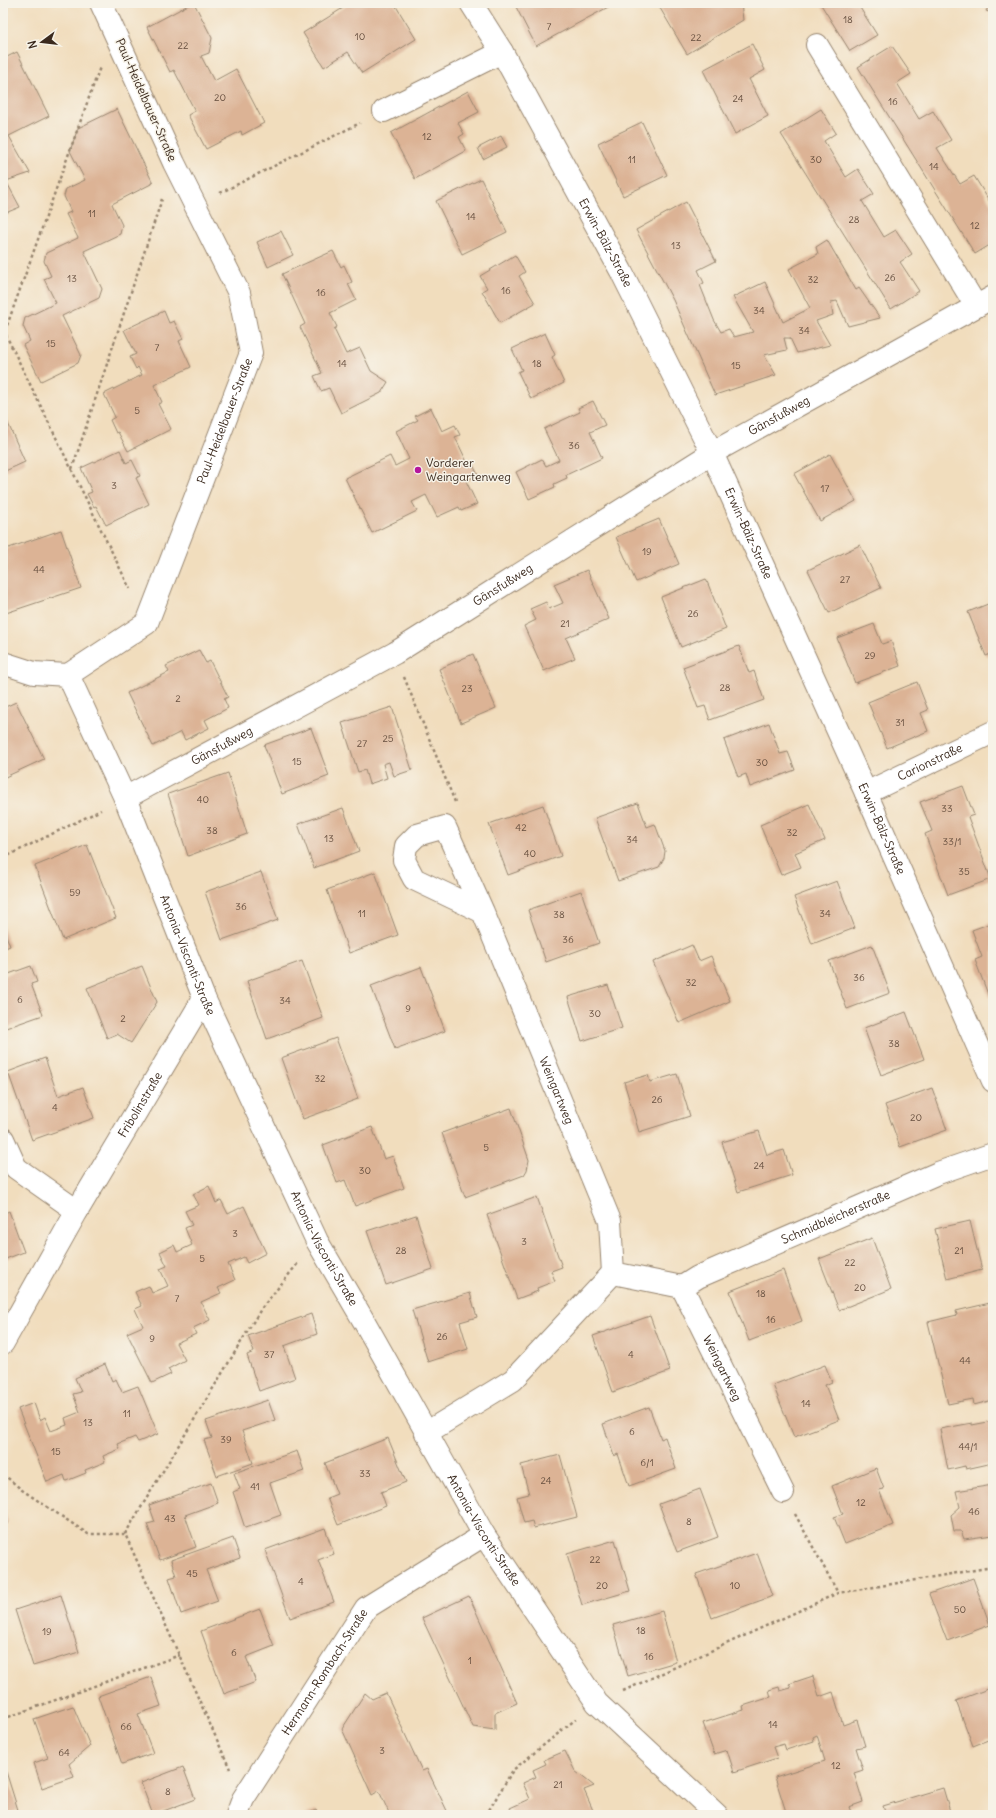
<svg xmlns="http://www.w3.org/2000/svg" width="996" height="1818" viewBox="0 0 996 1818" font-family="Delius,sans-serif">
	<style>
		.building { fill: #dcb395 }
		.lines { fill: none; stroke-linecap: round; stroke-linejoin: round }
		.minor-casing { stroke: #96846e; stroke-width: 24 }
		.path { stroke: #96846e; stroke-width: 2.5; stroke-dasharray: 3 3; stroke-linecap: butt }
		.minor { stroke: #fff; stroke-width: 22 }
		.poi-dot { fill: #b5179e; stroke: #f7f3e8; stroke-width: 1.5 }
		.labels { text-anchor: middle; stroke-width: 3; stroke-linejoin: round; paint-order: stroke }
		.number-label { font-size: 10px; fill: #634c3c }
		.street-label { font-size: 12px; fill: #3b2a1e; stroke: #f7f3e8 }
		.poi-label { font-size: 12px; fill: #3b2a1e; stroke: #f7f3e8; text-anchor: start }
	</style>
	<rect width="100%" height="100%" fill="#f7f3e8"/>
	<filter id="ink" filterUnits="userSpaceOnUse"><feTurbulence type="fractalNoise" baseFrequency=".025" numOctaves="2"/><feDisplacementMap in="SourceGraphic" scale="8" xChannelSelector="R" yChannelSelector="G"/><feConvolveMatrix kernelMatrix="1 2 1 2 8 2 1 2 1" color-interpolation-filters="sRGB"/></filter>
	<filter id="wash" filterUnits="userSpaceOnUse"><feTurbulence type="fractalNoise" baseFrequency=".012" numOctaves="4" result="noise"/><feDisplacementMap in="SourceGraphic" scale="16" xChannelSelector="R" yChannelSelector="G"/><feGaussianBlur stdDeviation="0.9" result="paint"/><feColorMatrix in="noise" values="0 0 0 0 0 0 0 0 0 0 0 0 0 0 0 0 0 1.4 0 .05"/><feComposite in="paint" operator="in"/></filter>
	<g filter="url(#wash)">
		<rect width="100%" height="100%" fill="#f1ddbd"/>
		<g id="blocks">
			<path class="building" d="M192 3H194L212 38 209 53 201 56 214 81 236 69 264 123 242 135 241 131 206 149 188 115 195 111 174 70 170 72 147 27Z
				M351 3H394L416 39 362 73 348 52 324 67 303 33Z
				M514 3H608L610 6 536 46Z
				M657 3H741L743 20 687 54Z
				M820 3H857L877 35 850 51Z
				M982 3H993V13L986 11 989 6Z
				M752 44 765 70 749 79 768 116 735 134 703 70Z
				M892 46 911 74 897 83 919 119 933 111 951 140 937 148 960 184 974 176 993 207V243L975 254 858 67Z
				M17 52 49 116 9 136 30 173 6 181 20 207 3 214V59Z
				M468 91 479 112 458 123 464 134 459 137 466 151 415 179 391 133Z
				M117 109 153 183 112 204 122 225 120 234 84 251 102 289 99 298 62 316 81 355 78 363 41 381 23 345 30 341 23 326 25 318 56 303 44 279 51 276 44 261 46 253 78 238 66 214 71 212 64 196 66 189 85 180 70 151 78 128Z
				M821 109 836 133 824 141 846 177 858 169 874 194 862 201 884 237 896 230 912 254 900 262 919 291 891 309 781 134Z
				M642 122 667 175 623 196 598 143Z
				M501 136 507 147 483 159 478 148Z
				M481 179 507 232 462 254 436 201Z
				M686 202 716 261 698 270 704 283 700 285 714 320 721 332 729 329 734 337 753 332 733 297 765 282 783 322 810 308 789 269 818 254 816 247 827 240 856 290 859 288 880 318 848 326 837 301 831 302 833 315 816 321 830 345 797 353 790 338H784L787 350 764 355 776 375 715 395 673 300 636 230Z
				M281 231 293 255 268 267 257 242Z
				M333 251 341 267 344 265 352 282 348 284 356 300 330 313 337 327 334 329 346 354 360 348 371 371 388 382 381 393 341 413 329 388 321 391 314 376 322 373 300 327 305 324 282 274Z
				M515 255 525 272 519 276 535 303 500 323 482 291 487 288 480 276Z
				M164 311 169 323 174 321 183 339 179 341 191 367 154 385 162 402 158 404 171 429 128 451 118 432 116 433 110 420 115 417 104 394 142 375 138 367 136 369 130 357 136 354 124 330Z
				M545 333 555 355 552 357 564 383 531 399 518 372 522 370 512 349Z
				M593 401 605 425 590 432 602 458 566 475 567 478 554 484 555 487 529 499 516 472 542 459 546 466 559 460 544 429 580 412 578 408Z
				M431 408 442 431 455 425 460 435 455 437 468 464 472 463 478 475 466 481 477 504 461 511 459 507 437 517 426 495 412 502 417 511 372 533 345 478 390 456 395 466 409 459 396 431 418 420 415 416Z
				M3 412 25 462 3 472Z
				M120 450 126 463 132 460 140 476 136 478 149 504 106 525 96 506 94 507 87 494 92 492 81 468Z
				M830 454 856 501 820 521 794 474Z
				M659 519 679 564 636 582 616 537Z
				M61 530 81 588 3 614V550Z
				M860 545 881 588 829 613 808 570Z
				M587 570 609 619 566 638 575 658 544 671 524 626 536 620 530 609 546 602 549 609 563 603 554 584Z
				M706 579 726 629 681 647 661 597Z
				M993 602V653L986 656 968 612Z
				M874 624 882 644 891 641 900 666 855 683 837 638Z
				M739 646 749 673 754 671 764 700 710 720 705 706 698 708 683 667Z
				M199 650 206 663 210 661 228 697 224 699 228 708 205 720 209 728 185 740 181 732 153 746 127 693 169 672 166 666Z
				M473 654 496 708 461 723 439 669Z
				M917 682 928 710 921 713 928 731 887 748 868 702Z
				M16 702 44 759 3 778V708Z
				M392 707 412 770 394 776 389 762 383 764 387 778 369 784 365 770 358 772 342 723Z
				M769 723 780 754 788 752 795 770 750 787 746 774 738 777 724 740Z
				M311 728 329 776 282 794 264 745Z
				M228 773 247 834 188 856 168 794Z
				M963 786 974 815 968 817 991 879 948 895 925 834 932 831 920 802Z
				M638 803 647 827 655 824 665 851 664 858 659 867 618 881 595 818Z
				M809 804 825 840 795 853 801 867 781 875 760 825Z
				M543 805 561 856 508 875 489 824Z
				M343 808 359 851 314 868 298 824Z
				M87 845 116 918 63 940 35 866Z
				M261 872 278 920 222 940 205 892Z
				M375 872 398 935 349 953 327 890Z
				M837 881 855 928 812 944 794 897Z
				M581 891 599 943 546 962 528 910Z
				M991 923 993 929V996L989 997 975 960 982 957 972 930Z
				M3 927 10 946 3 949Z
				M692 945 699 961 711 956 730 1001 679 1023 653 962Z
				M872 945 890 993 847 1009 829 961Z
				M302 961 323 1018 267 1039 247 981Z
				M31 966 37 982 31 984 43 1015 3 1029V976Z
				M142 966 157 1002 131 1043 117 1034 107 1038 87 988Z
				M421 967 445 1031 395 1049 371 986Z
				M608 985 622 1028 582 1041 568 997Z
				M906 1012 924 1059 881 1075 864 1028Z
				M336 1038 358 1099 303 1119 281 1058Z
				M45 1058 58 1096 83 1087 94 1118 32 1140 8 1072Z
				M677 1074 690 1116 639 1132 624 1082 648 1075 650 1082Z
				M932 1088 947 1130 900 1147 885 1105Z
				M511 1108 529 1160 527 1170 524 1175 465 1197 442 1133Z
				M372 1127 384 1159 393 1156 404 1188 355 1206 345 1180 337 1183 323 1145Z
				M759 1131 767 1155 784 1150 792 1175 738 1192 722 1142Z
				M209 1186 216 1203 221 1200 228 1214 244 1206 266 1253 247 1263 244 1257 228 1264 235 1280 218 1288 221 1293 201 1302 210 1320 193 1328 196 1334 176 1343 185 1360 168 1369 171 1374 152 1383 127 1333 143 1326 135 1309 142 1306 135 1292 149 1286 152 1293 168 1286 160 1269 167 1266 160 1252 174 1245 177 1252 192 1245 185 1228 192 1225 185 1211 199 1205 193 1194Z
				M537 1197 562 1267 551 1271 555 1281 537 1288 538 1291 517 1299 487 1215Z
				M9 1211 24 1252 3 1260V1214Z
				M416 1215 433 1269 386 1285 367 1231Z
				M970 1221 982 1270 947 1279 935 1229Z
				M872 1238 891 1289 839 1310 819 1259Z
				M783 1270 802 1321 749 1341 730 1291Z
				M470 1293 477 1317 460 1322 468 1349 428 1362 412 1310Z
				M990 1303 993 1317V1400L974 1405 973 1399 948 1404 928 1322 957 1315 956 1311Z
				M311 1314 317 1334 284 1346 295 1378 259 1391 247 1355 254 1352 248 1336Z
				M650 1316 670 1371 613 1392 593 1336Z
				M105 1364 112 1381 116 1379 122 1392 138 1386 158 1434 138 1442 135 1437 118 1444 120 1449 103 1456 105 1462 85 1470 86 1473 66 1481 64 1475 47 1482 18 1409 34 1403 40 1420 45 1417 51 1431 67 1425 65 1418 80 1412 73 1394 81 1392 75 1378Z
				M825 1365 832 1382 825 1385 839 1420 794 1437 773 1385Z
				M268 1400 275 1420 242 1431 253 1463 217 1476 204 1440 212 1438 206 1421Z
				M649 1407 661 1439 665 1437 676 1469 629 1486 618 1454 614 1456 603 1424Z
				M993 1421V1463L966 1469 965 1466 948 1470 940 1429 972 1423V1425Z
				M388 1438 406 1482 381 1492 386 1506 338 1525 327 1498 337 1494 325 1463Z
				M297 1451 304 1471 270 1483 281 1515 245 1528 233 1492 240 1489 234 1473Z
				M560 1455 577 1517 534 1528 532 1521 524 1523 517 1497 529 1494 521 1465Z
				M876 1468 884 1489 879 1490 893 1525 845 1544 834 1517 843 1514 832 1486Z
				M211 1483 218 1503 185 1515 196 1547 160 1560 147 1524 155 1522 149 1505Z
				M993 1485V1535L964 1539 961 1531H954L951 1515 960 1507 956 1491Z
				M700 1489 718 1537 677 1552 659 1504Z
				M3 1505 8 1523 3 1524Z
				M325 1528 334 1554 318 1560 334 1602 290 1618 265 1550Z
				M233 1538 240 1558 206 1570 218 1601 181 1614 169 1578 176 1576 171 1560Z
				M615 1540 630 1591 582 1605 567 1554Z
				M757 1553 773 1596 712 1618 696 1574Z
				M973 1578 990 1625 947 1641 929 1594Z
				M61 1595 79 1652 33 1666 15 1610Z
				M469 1596 517 1703 495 1713V1730L473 1727 422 1618Z
				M260 1609 274 1646 246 1657 256 1682 224 1694 201 1631Z
				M662 1611 676 1662 628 1676 613 1625Z
				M813 1676 819 1697 833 1692 843 1725 857 1720 865 1746 856 1748 863 1770 854 1773 863 1802 849 1807 852 1815H787L775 1777 825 1761 817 1735 813 1737 814 1741 786 1750 784 1744 773 1747 777 1758 734 1772 727 1750 714 1754 703 1723 744 1710 743 1706 771 1697 769 1690 779 1687 780 1691 791 1688 789 1684Z
				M151 1677 161 1706 138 1714 153 1753 122 1764 98 1696Z
				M993 1687V1738L973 1746 956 1701Z
				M365 1693 372 1699 386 1693 422 1771 427 1769 449 1815H390L379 1791 372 1795 342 1729Z
				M73 1706 90 1746 69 1764 74 1777 42 1788 34 1763 48 1758 34 1719Z
				M565 1751 575 1771 594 1786 584 1790 595 1815H507L512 1813 510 1808 530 1799 523 1783 536 1777 533 1770 546 1764 544 1760Z
				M3 1762 18 1810 3 1815Z
				M183 1767 195 1799 153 1815 141 1783Z
				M943 1788 951 1815H886L883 1806Z
				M316 1810 318 1815H305Z"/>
		</g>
	</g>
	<g filter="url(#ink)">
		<use href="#blocks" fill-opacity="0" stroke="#96846e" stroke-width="1"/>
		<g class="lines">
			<defs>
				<g id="minor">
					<path id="s1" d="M471 3 502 52 621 271 712 453 866 793 993 1081"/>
					<path d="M817 45 976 306"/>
					<path d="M384 111 502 52"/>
					<path id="s2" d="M3 663 34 673 68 675 125 798 204 998 317 1241 365 1323 484 1535 597 1703 717 1815"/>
					<path id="s3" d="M68 675 147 623 251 353 239 293 174 163 101 3"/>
					<path id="s4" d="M866 793 993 732"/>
					<path id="s5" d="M125 798 395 653 712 453 993 297"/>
					<path id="s6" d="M483 912 414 879 404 860 406 846 417 835 445 827 483 912 610 1221 613 1273 682 1287 783 1492"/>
					<path d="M3 1139 16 1168 77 1211"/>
					<path id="s7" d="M682 1287 698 1277 938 1173 993 1154"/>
					<path id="s8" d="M3 1343 77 1211 204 998"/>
					<path d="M426 1433 513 1380 613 1273"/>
					<path id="s9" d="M237 1815 243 1799 366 1608 484 1535"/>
				</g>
			</defs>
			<use href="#minor" class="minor-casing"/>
			<path class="path" d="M3 4V3
				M220 193 360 123
				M3 329 130 589
				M5 331 100 67
				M72 469 162 199
				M404 677 455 802
				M3 858 101 810
				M3 1474 22 1490 88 1534H125L230 1769
				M795 1514 838 1593
				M125 1534 261 1309 299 1262
				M623 1691 838 1593 993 1567
				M3 1719 180 1655
				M486 1815 513 1770 576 1719"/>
			<use href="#minor" class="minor"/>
		</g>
	</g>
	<circle class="poi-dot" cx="418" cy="470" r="4"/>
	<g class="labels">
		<g class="number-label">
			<text x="848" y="23">18</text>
			<text x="549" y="30">7</text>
			<text x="360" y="40">10</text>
			<text x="696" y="41">22</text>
			<text x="183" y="49">22</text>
			<text x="220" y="101">20</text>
			<text x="738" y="102">24</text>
			<text x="893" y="105">16</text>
			<text x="427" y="140">12</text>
			<text x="632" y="163">11</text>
			<text x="816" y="163">30</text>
			<text x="934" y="170">14</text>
			<text x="92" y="217">11</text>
			<text x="471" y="220">14</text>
			<text x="854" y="223">28</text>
			<text x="975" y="229">12</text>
			<text x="676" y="249">13</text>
			<text x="890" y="281">26</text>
			<text x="72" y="282">13</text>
			<text x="813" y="283">32</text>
			<text x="506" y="294">16</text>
			<text x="321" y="296">16</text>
			<text x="759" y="314">34</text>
			<text x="804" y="334">34</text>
			<text x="51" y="347">15</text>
			<text x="157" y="351">7</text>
			<text x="342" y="367">14</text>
			<text x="537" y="367">18</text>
			<text x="736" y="369">15</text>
			<text x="137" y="414">5</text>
			<text x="574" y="449">36</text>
			<text x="114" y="489">3</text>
			<text x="825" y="492">17</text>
			<text x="647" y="555">19</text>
			<text x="39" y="573">44</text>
			<text x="845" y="583">27</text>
			<text x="693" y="617">26</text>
			<text x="565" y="627">21</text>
			<text x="870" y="659">29</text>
			<text x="725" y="691">28</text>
			<text x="467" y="692">23</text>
			<text x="178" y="702">2</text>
			<text x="900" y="726">31</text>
			<text x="388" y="742">25</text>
			<text x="362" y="747">27</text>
			<text x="297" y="765">15</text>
			<text x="762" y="766">30</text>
			<text x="203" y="803">40</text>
			<text x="947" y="812">33</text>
			<text x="521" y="831">42</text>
			<text x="212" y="834">38</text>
			<text x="792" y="836">32</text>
			<text x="329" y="842">13</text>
			<text x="632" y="843">34</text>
			<text x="952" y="845">33/1</text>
			<text x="530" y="857">40</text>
			<text x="964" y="875">35</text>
			<text x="75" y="896">59</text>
			<text x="241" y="910">36</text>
			<text x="362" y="917">11</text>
			<text x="825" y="917">34</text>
			<text x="559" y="918">38</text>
			<text x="568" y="943">36</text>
			<text x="859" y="981">36</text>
			<text x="691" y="986">32</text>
			<text x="20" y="1003">6</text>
			<text x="285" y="1004">34</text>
			<text x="408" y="1012">9</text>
			<text x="595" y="1017">30</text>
			<text x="123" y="1022">2</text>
			<text x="894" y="1047">38</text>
			<text x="320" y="1082">32</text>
			<text x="657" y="1103">26</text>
			<text x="55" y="1111">4</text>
			<text x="916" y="1121">20</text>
			<text x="486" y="1151">5</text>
			<text x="759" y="1169">24</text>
			<text x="365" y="1174">30</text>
			<text x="235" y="1237">3</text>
			<text x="524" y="1245">3</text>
			<text x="401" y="1254">28</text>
			<text x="959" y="1254">21</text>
			<text x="202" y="1262">5</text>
			<text x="850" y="1266">22</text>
			<text x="860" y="1291">20</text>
			<text x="761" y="1297">18</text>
			<text x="177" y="1302">7</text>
			<text x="771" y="1323">16</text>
			<text x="442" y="1340">26</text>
			<text x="152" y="1342">9</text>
			<text x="269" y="1358">37</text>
			<text x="631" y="1358">4</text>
			<text x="965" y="1364">44</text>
			<text x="806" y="1407">14</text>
			<text x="127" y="1417">11</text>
			<text x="88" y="1426">13</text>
			<text x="632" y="1435">6</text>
			<text x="226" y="1443">39</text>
			<text x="968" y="1450">44/1</text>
			<text x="56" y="1455">15</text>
			<text x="647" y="1466">6/1</text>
			<text x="365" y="1477">33</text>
			<text x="546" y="1484">24</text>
			<text x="255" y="1490">41</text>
			<text x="861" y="1506">12</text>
			<text x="974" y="1515">46</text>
			<text x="170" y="1522">43</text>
			<text x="689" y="1525">8</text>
			<text x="595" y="1563">22</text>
			<text x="192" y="1577">45</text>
			<text x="301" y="1585">4</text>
			<text x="602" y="1589">20</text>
			<text x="735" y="1589">10</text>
			<text x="960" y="1613">50</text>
			<text x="641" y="1634">18</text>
			<text x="47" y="1635">19</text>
			<text x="234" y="1656">6</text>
			<text x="649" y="1660">16</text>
			<text x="470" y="1664">1</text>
			<text x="773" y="1728">14</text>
			<text x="126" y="1730">66</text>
			<text x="382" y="1754">3</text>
			<text x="64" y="1756">64</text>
			<text x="836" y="1769">12</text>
			<text x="558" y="1788">21</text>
			<text x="168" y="1795">8</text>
		</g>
		<g class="street-label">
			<text transform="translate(146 100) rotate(66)" y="4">Paul-Heidelbauer-Straße</text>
			<text dy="4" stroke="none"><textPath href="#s1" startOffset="275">Erwin-Bälz-Straße</textPath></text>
			<text dy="4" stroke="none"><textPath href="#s5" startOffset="758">Gänsfußweg</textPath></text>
			<text dy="4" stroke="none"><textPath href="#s3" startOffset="311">Paul-Heidelbauer-Straße</textPath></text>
			<text dy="4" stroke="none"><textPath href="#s1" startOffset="599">Erwin-Bälz-Straße</textPath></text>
			<text dy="4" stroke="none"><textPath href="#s5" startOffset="434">Gänsfußweg</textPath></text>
			<text dy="4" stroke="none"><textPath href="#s5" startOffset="110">Gänsfußweg</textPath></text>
			<text dy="4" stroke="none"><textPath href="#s4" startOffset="71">Carionstraße</textPath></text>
			<text dy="4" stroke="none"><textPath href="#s1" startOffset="923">Erwin-Bälz-Straße</textPath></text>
			<text dy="4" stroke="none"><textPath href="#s2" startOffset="371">Antonia-Visconti-Straße</textPath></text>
			<text dy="4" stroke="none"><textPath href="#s6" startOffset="443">Weingartweg</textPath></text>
			<text dy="4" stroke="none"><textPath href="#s8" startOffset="275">Fribolinstraße</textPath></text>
			<text dy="4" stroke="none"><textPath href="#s7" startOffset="169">Schmidbleicherstraße</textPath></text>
			<text dy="4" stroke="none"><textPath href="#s2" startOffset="695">Antonia-Visconti-Straße</textPath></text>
			<text dy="4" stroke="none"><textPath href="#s6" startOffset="797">Weingartweg</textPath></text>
			<text dy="4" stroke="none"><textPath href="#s2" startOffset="1019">Antonia-Visconti-Straße</textPath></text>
			<text dy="4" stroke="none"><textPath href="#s9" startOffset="168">Hermann-Rombach-Straße</textPath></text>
		</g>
		<g class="poi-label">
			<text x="426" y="467">Vorderer<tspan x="426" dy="14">Weingartenweg</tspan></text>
		</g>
	</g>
	<rect width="996" height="1818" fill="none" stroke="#f7f3e8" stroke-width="16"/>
	<g transform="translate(42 42) rotate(255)" stroke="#f7f3e8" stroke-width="3" paint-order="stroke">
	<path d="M0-3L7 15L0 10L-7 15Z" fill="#3b2a1e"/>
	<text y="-6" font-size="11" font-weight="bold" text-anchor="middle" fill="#3b2a1e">N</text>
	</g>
</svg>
